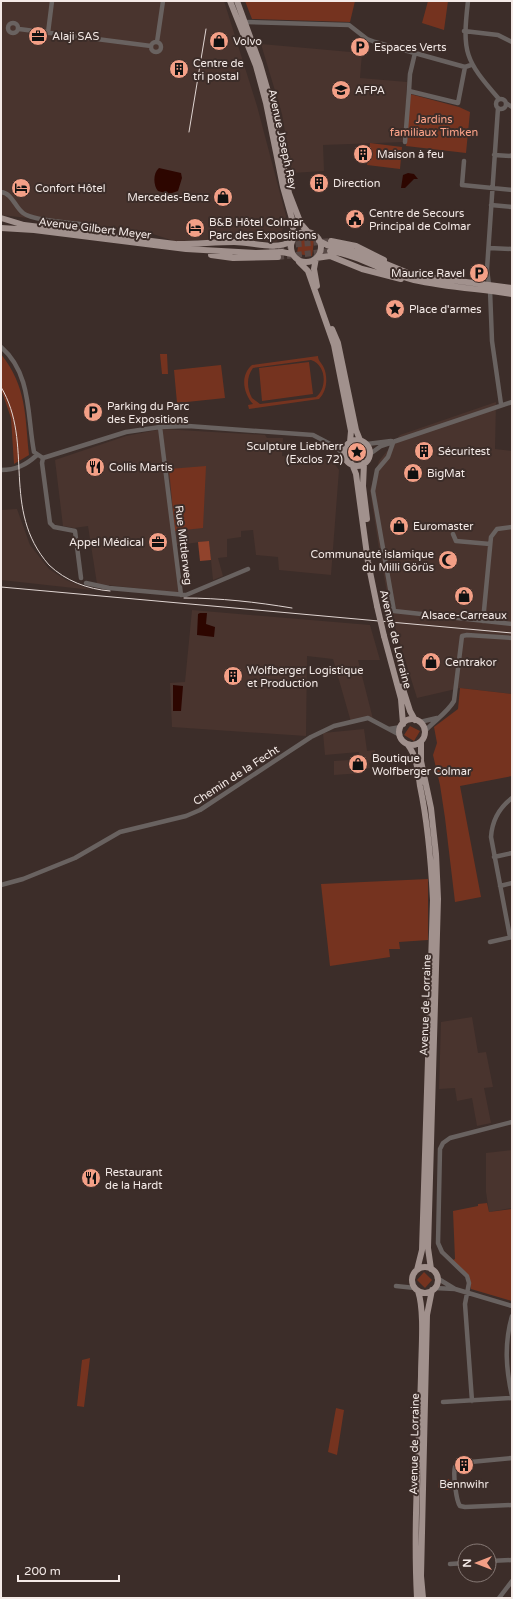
<svg xmlns="http://www.w3.org/2000/svg" width="513" height="1599" viewBox="0 0 513 1599" font-family="'Varela Round',sans-serif">
	<style>
		.built { fill: #49342e }
		.green { fill: #75331f; fill-rule: evenodd }
		.forest { fill: #91432c }
		.water { fill: #2d0600 }
		.lines { fill: none; stroke-linecap: round; stroke-linejoin: round }
		.major-tunnel { stroke: #584946; stroke-width: 6; stroke-dasharray: 6 3; stroke-linecap: butt }
		.minor { stroke: #696260; stroke-width: 4.5 }
		.major { stroke: #a1918d; stroke-width: 6 }
		.rail { stroke: #e0d5d2; stroke-width: 1 }
		.major-bridge { stroke: #a1918d; stroke-width: 6 }
		.labels { text-anchor: middle; stroke-width: 4; stroke-linejoin: round; paint-order: stroke }
		.poi-label { font-size: 11px; fill: #f4eae7; stroke: #3c2d29; text-anchor: start }
		.park-label { font-size: 11px; fill: #fda389; stroke: #3c2d29 }
		.street-label { font-size: 11px; fill: #f4eae7; stroke: #3c2d29 }
	</style>
	<rect width="100%" height="100%" fill="#3c2d29"/>
	<path class="built" d="M1 1H224L257 106 286 216 280 240 276 242 239 239 174 241 144 231 1 215Z
		M261 44 362 53 360 78 407 82 404 142 323 145 324 171 292 173 282 114Z
		M496 402 495 449 512 451V694L460 688 417 698 391 614 380 555 370 490 379 461 400 435Z
		M162 429 265 435 267 438H283L282 456 332 460 339 470 331 575 279 570 278 557 256 555 253 530 241 531V537L227 539V557L218 558 223 576 213 580 209 541 177 545 182 593 97 584 88 526 74 528 63 526 55 460 126 436Z
		M17 509 30 545 49 569 66 580 92 590 1 580V510Z
		M192 610 370 625 380 660H358L373 719 351 722 333 659 307 656 306 736 172 727 170 683 185 682Z
		M364 729 367 751 375 750 376 762 369 763 370 768 362 769V773L334 775V761L350 760V757H358L359 752 325 755 323 733Z
		M472 1017 478 1053 486 1052 493 1087 484 1088 491 1123 477 1126 472 1098 457 1101 455 1088 439 1089 441 1022Z
		M512 1150V1208L489 1212 486 1192V1153Z"/>
	<path class="green" d="M245 1H355L350 22 252 19Z
		M428 1H448L444 30 422 23Z
		M410 94 459 107 470 112 466 153 406 146Z
		M370 143 402 147 400 169 367 165Z
		M299 239 314 241 312 256 297 254Z
		M1 354C27 387 25 416 29 455L14 464 11 418 1 389Z
		M160 354H167L168 374H162Z
		M318 356C318 361 322 363 324 368 328 378 327 391 319 399L249 409 248 405 253 404C243 393 240 375 252 365ZM311 360C327 365 327 389 316 397L260 404 252 398C247 389 246 377 253 368Z
		M309 362 313 394 262 401 259 368Z
		M221 365 225 398 177 403 174 370Z
		M356 444 365 451 359 461 349 454Z
		M206 466 203 528 175 531 169 469Z
		M460 688 512 694V776L460 786 481 897 455 902 445 818 440 785 433 755 437 743 434 727 458 709Z
		M410 726 420 731 414 741 404 735Z
		M428 879V940L399 942 400 949H389L390 957 330 966 321 884Z
		M487 1203 489 1212 512 1209V1301L471 1289 468 1275 453 1260 455 1259 453 1211 478 1206V1204Z
		M424 1272 432 1280 425 1288 417 1280Z
		M90 1358 84 1407 77 1406 82 1360Z
		M336 1408 344 1410 337 1455 328 1452Z
		M449 1479 452 1488 449 1490H441L438 1487 439 1481H445Z"/>
	<path class="forest" d="M209 541 211 560 200 561 198 542Z"/>
	<path class="water" d="M159 168 181 173 182 178 178 191 169 194 158 191C153 185 153 173 159 168Z
		M408 173 414 174 418 179H414L405 188H401L403 175Z
		M200 613H207L206 624 215 627 214 637 197 635 198 614Z
		M173 685 183 686 181 711H173Z"/>
	<g class="lines">
		<path class="major-tunnel" d="M269 249 299 244 331 241
			M278 257 330 251"/>
		<path class="minor" d="M468 1C462 53 465 60 499 99
			M245 22 349 25 367 39 375 42 465 67 471 65
			M8 28a5 5 0 1 1 10 0a5 5 0 1 1-10 0Z
			M19 29 151 46
			M464 31 498 35 512 42
			M48 33 52 1
			M151 47a5 5 0 1 1 10 0a5 5 0 1 1-10 0Z
			M157 42 163 1
			M415 53 410 74 409 91 458 103 465 67
			M496 104a5 5 0 1 1 10 0a5 5 0 1 1-10 0Z
			M506 103 512 107
			M405 142 409 91
			M494 155 511 156 512 155
			M464 161 462 185 512 190
			M1 192C12 193 15 207 23 213 34 221 66 222 80 224
			M491 205 512 207
			M489 248 512 249
			M489 285 487 269 498 108
			M490 290 492 341 501 404
			M1 347C32 374 27 416 34 452L43 458 126 432 160 427 188 426 313 435 334 446 345 455
			M160 427 181 595
			M393 443 388 457 377 470 373 491 394 611 512 624
			M367 444 391 441
			M334 446 347 445
			M370 454 381 446 512 402
			M43 458 42 463 50 523 54 527 75 531 81 578
			M1 470C16 470 26 465 37 455
			M453 534 456 541 490 544
			M86 583 109 588 186 595 248 569
			M483 621 491 537 497 529 512 527
			M420 722 437 718
			M389 729 401 727
			M425 731C435 720 447 713 454 701L462 636 467 635 512 638
			M494 857 512 853
			M1 885 23 879 75 858 120 832 186 816 200 810 311 737 334 726 368 718 400 735
			M500 886 512 883
			M510 937 491 837C492 821 499 808 512 798
			M490 942 512 937
			M437 1278 455 1289 512 1306
			M396 1286 415 1288
			M434 1288 455 1289
			M512 1316C504 1344 506 1369 512 1396
			M472 1401 465 1304 469 1283 467 1276 442 1252 438 1243 440 1149 443 1143 450 1138 512 1122
			M443 1402 512 1398
			M512 1458 460 1463C458 1464 457 1464 455 1467 453 1473 456 1501 460 1506L465 1507 512 1505
			M489 1561 512 1560
			M450 1564 465 1563
			M499 1598 512 1581"/>
		<path class="major" d="M230 1 256 66 266 103 283 187 292 219 294 237
			M237 1 260 64 271 102 289 193 301 224 308 232
			M1 218 24 225 183 245
			M1 228 34 230 186 249 256 253 282 252 292 254
			M291 247a15 15 0 1 1 30 0a15 15 0 1 1-30 0Z
			M319 241 327 245 362 254 413 275 512 288
			M331 241 356 246 384 260
			M179 244C197 244 216 242 234 242 253 242 275 251 292 241
			M330 251C360 255 385 273 414 280 446 287 480 289 512 294
			M211 255 233 258 278 257
			M316 258 314 269 317 286
			M316 258 330 256 362 269 401 279
			M299 262 308 271 334 345 351 431 350 442
			M332 329 338 343 356 430 360 440
			M344 453a13 13 0 1 1 26 0a13 13 0 1 1-26 0Z
			M364 463 363 486 367 519
			M352 464 356 474 368 562 377 606
			M384 636 401 699 403 724
			M402 686 410 711 415 720
			M399 732a13 13 0 1 1 26 0a13 13 0 1 1-26 0Z
			M421 742V761L431 808 436 854 438 899 428 1248 431 1269
			M408 745C417 757 418 772 420 786 428 824 431 861 433 900L422 1250 417 1270
			M412 1280a13 13 0 1 1 26 0a13 13 0 1 1-26 0Z
			M417 1598C413 1524 419 1449 421 1376 421 1352 425 1312 418 1291
			M423 1598 421 1576 427 1315 432 1290"/>
		<path class="rail" d="M189 132 206 29
			M1 387C35 444 0 509 49 565 66 581 87 589 110 591
			M1 587 512 633
			M184 598C220 598 256 602 292 608"/>
		<path class="major-bridge" d="M377 606 384 636"/>
	</g>
	<defs>
		<symbol id="office-disc" viewBox="-11 -11 22 22"><circle r="9.5" fill="#f39f86" stroke="#3c2d29"/><path d="M-6-3h4V-5.5h4V-3h4V5H-6ZM-1-4.5V-3h2v-1.5ZM-6 0V1H6V0Z" fill="#111"/></symbol>
		<symbol id="shop-disc" viewBox="-11 -11 22 22"><circle r="9.5" fill="#f39f86" stroke="#3c2d29"/><path d="M-5-2.5h2.3a2.7 3.5 0 0 1 5.4 0H5L5.5 6h-11ZM-1.5-2.5h3a1.5 2.3 0 0 0-3 0Z" fill="#111"/></symbol>
		<symbol id="parking-disc" viewBox="-11 -11 22 22"><circle r="9.5" fill="#f39f86" stroke="#3c2d29"/><path d="M-3.5-5.5H1a3.5 3.5 0 0 1 0 7H-1V5.5H-3.5ZM-1-3.4V-.6H.8a1.4 1.4 0 0 0 0-2.8Z" fill="#111"/></symbol>
		<symbol id="building-disc" viewBox="-11 -11 22 22"><circle r="9.5" fill="#f39f86" stroke="#3c2d29"/><path d="M-4-6H4V6H1V3H-1V6H-4ZM-2.5-4.3h1.7v1.8h-1.7ZM.8-4.3h1.7v1.8H.8ZM-2.5-1h1.7V.8h-1.7ZM.8-1h1.7V.8H.8Z" fill="#111"/></symbol>
		<symbol id="university-disc" viewBox="-11 -11 22 22"><circle r="9.5" fill="#f39f86" stroke="#3c2d29"/><path d="M0-5L7-2L0 1L-7-2ZM-4 1L0 2.5L4 1V4Q0 6-4 4Z" fill="#111"/></symbol>
		<symbol id="hotel-disc" viewBox="-11 -11 22 22"><circle r="9.5" fill="#f39f86" stroke="#3c2d29"/><path d="M-6-4.5h1.5V1H6V5H4.5V3h-9V5H-6ZM-4 0a1.8 1.8 0 1 1 3.6 0ZM.5 0V-2.5h3Q6-2.5 6 0Z" fill="#111"/></symbol>
		<symbol id="civic-disc" viewBox="-11 -11 22 22"><circle r="9.5" fill="#f39f86" stroke="#3c2d29"/><path d="M-.6-6.5H3V-4.5H.6V-3L4-1V1h2V6H-6V1h2V-1L-.6-3ZM-1.2 2.5V6h2.4V2.5Z" fill="#111"/></symbol>
		<symbol id="sight-disc" viewBox="-11 -11 22 22"><circle r="9.5" fill="#f39f86" stroke="#3c2d29"/><path d="M0-6L1.8-2.2L6-1.7L2.9 1.2L3.7 5.4L0 3.3L-3.7 5.4L-2.9 1.2L-6-1.7L-1.8-2.2Z" fill="#111"/></symbol>
		<symbol id="restaurant-disc" viewBox="-11 -11 22 22"><circle r="9.5" fill="#f39f86" stroke="#3c2d29"/><path d="M-5-6h1v4h1v-4h1v4h1v-4h1v5L-1.5 .5V6h-2V.5L-5-1ZM5-6V6H3V1.5H1.5Q1.5-4 5-6Z" fill="#111"/></symbol>
		<symbol id="mosque-disc" viewBox="-11 -11 22 22"><circle r="9.5" fill="#f39f86" stroke="#3c2d29"/><path d="M3.5-4.9A6 6 0 1 0 3.5 4.9A5 5 0 1 1 3.5-4.9Z" fill="#111"/></symbol>
	</defs>
	<g fill-rule="evenodd">
		<use href="#office-disc" x="27" y="25" width="22" height="22"/>
		<use href="#shop-disc" x="208" y="30" width="22" height="22"/>
		<use href="#parking-disc" x="349" y="36" width="22" height="22"/>
		<use href="#building-disc" x="168" y="58" width="22" height="22"/>
		<use href="#university-disc" x="330" y="79" width="22" height="22"/>
		<use href="#building-disc" x="352" y="143" width="22" height="22"/>
		<use href="#building-disc" x="308" y="172" width="22" height="22"/>
		<use href="#hotel-disc" x="10" y="177" width="22" height="22"/>
		<use href="#shop-disc" x="212" y="186" width="22" height="22"/>
		<use href="#civic-disc" x="344" y="208" width="22" height="22"/>
		<use href="#hotel-disc" x="184" y="217" width="22" height="22"/>
		<use href="#parking-disc" x="468" y="262" width="22" height="22"/>
		<use href="#sight-disc" x="384" y="298" width="22" height="22"/>
		<use href="#parking-disc" x="82" y="401" width="22" height="22"/>
		<use href="#building-disc" x="413" y="440" width="22" height="22"/>
		<use href="#sight-disc" x="346" y="441" width="22" height="22"/>
		<use href="#restaurant-disc" x="84" y="456" width="22" height="22"/>
		<use href="#shop-disc" x="402" y="462" width="22" height="22"/>
		<use href="#shop-disc" x="388" y="515" width="22" height="22"/>
		<use href="#office-disc" x="147" y="531" width="22" height="22"/>
		<use href="#mosque-disc" x="437" y="549" width="22" height="22"/>
		<use href="#shop-disc" x="453" y="585" width="22" height="22"/>
		<use href="#shop-disc" x="420" y="651" width="22" height="22"/>
		<use href="#building-disc" x="222" y="665" width="22" height="22"/>
		<use href="#shop-disc" x="347" y="753" width="22" height="22"/>
		<use href="#restaurant-disc" x="80" y="1167" width="22" height="22"/>
		<use href="#building-disc" x="453" y="1454" width="22" height="22"/>
	</g>
	<g class="labels">
		<g class="poi-label">
			<text x="52" y="40">Alaji SAS</text>
			<text x="233" y="45">Volvo</text>
			<text x="374" y="51">Espaces Verts</text>
			<text x="193" y="67">Centre de<tspan x="193" dy="13">tri postal</tspan></text>
			<text x="355" y="94">AFPA</text>
			<text x="377" y="158">Maison à feu</text>
			<text x="333" y="187">Direction</text>
			<text x="35" y="192">Confort Hôtel</text>
			<text x="209" y="201" text-anchor="end">Mercedes-Benz</text>
			<text x="369" y="217">Centre de Secours<tspan x="369" dy="13">Principal de Colmar</tspan></text>
			<text x="209" y="226">B&amp;B Hôtel Colmar<tspan x="209" dy="13">Parc des Expositions</tspan></text>
			<text x="465" y="277" text-anchor="end">Maurice Ravel</text>
			<text x="409" y="313">Place d'armes</text>
			<text x="107" y="410">Parking du Parc<tspan x="107" dy="13">des Expositions</tspan></text>
			<text x="343" y="450" text-anchor="end">Sculpture Liebherr<tspan x="343" dy="13">(Exclos 72)</tspan></text>
			<text x="438" y="455">Sécuritest</text>
			<text x="109" y="471">Collis Martis</text>
			<text x="427" y="477">BigMat</text>
			<text x="413" y="530">Euromaster</text>
			<text x="144" y="546" text-anchor="end">Appel Médical</text>
			<text x="434" y="558" text-anchor="end">Communauté islamique<tspan x="434" dy="13">du Milli Görüs</tspan></text>
			<text x="464" y="619" text-anchor="middle">Alsace-Carreaux</text>
			<text x="445" y="666">Centrakor</text>
			<text x="247" y="674">Wolfberger Logistique<tspan x="247" dy="13">et Production</tspan></text>
			<text x="372" y="762">Boutique<tspan x="372" dy="13">Wolfberger Colmar</tspan></text>
			<text x="105" y="1176">Restaurant<tspan x="105" dy="13">de la Hardt</tspan></text>
			<text x="464" y="1488" text-anchor="middle">Bennwihr</text>
		</g>
		<g class="park-label">
			<text x="434" y="123">Jardins<tspan x="434" dy="13">familiaux Timken</tspan></text>
		</g>
		<g class="street-label">
			<text transform="translate(283 139) rotate(78)" y="4">Avenue Joseph Rey</text>
			<text transform="translate(95 228) rotate(7)" y="4">Avenue Gilbert Meyer</text>
			<text transform="translate(184 545) rotate(83)" y="4">Rue Mittlerweg</text>
			<text transform="translate(396 639) rotate(76)" y="4">Avenue de Lorraine</text>
			<text transform="translate(236 775) rotate(-33)" y="4">Chemin de la Fecht</text>
			<text transform="translate(425 1005) rotate(-88)" y="4">Avenue de Lorraine</text>
			<text transform="translate(414 1444) rotate(-89)" y="4">Avenue de Lorraine</text>
		</g>
	</g>
	<rect width="513" height="1599" fill="none" stroke="#f4eae7" stroke-width="4"/>
	<g transform="translate(477 1563) rotate(270)"><circle r="19" fill="#3c2d29" stroke="#867975"/>
	<path d="M0-3L7 15L0 10L-7 15Z" fill="#f39f86"/>
	<text y="-6" font-size="11" font-weight="bold" text-anchor="middle" fill="#f4eae7">N</text>
	</g>
	<path d="M18 1575v6h101v-6" fill="none" stroke="#f4eae7" stroke-width="2"/>
	<text x="24" y="1575" font-size="12" fill="#f4eae7" stroke="#3c2d29" stroke-width="3" paint-order="stroke">200 m</text>
</svg>
